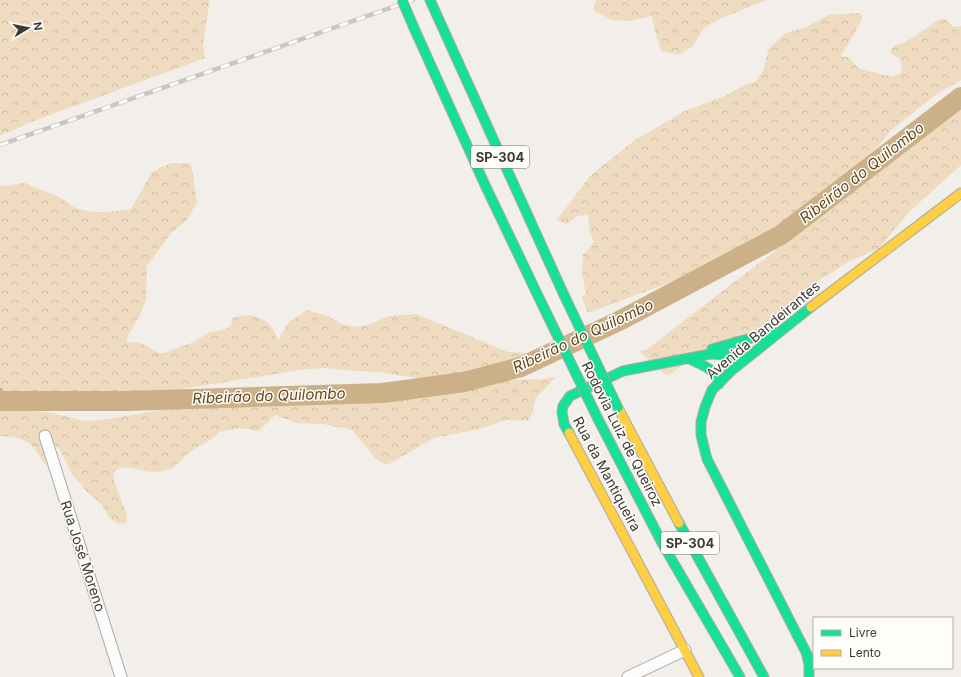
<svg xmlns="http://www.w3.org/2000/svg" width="961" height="677" viewBox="0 0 961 677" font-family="Inter,sans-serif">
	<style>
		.forest { fill: url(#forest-crowns) }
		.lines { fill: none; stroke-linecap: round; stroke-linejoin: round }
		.stream { stroke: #ccb087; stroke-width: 3.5 }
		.river { stroke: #ccb087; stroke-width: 20 }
		.street-casing { stroke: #aca9a6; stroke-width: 13 }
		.fast-casing { stroke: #aca9a6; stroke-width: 11 }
		.slow-casing { stroke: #aca9a6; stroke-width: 11 }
		.street { stroke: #fdfcfc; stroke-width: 11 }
		.fast { stroke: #16e098; stroke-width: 9 }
		.slow { stroke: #ffcf43; stroke-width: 9 }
		.rail-casing { stroke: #c8c7c5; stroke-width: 4.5 }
		.rail { stroke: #fffdfa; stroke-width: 3; stroke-dasharray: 9; stroke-linecap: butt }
		.fast-bridge-casing { stroke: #aca9a6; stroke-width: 11; stroke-linecap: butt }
		.fast-bridge { stroke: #16e098; stroke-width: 9 }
		.labels { text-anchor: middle; stroke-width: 3; stroke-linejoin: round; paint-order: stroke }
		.shield { fill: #fffdfa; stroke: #777472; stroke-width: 1 }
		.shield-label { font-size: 13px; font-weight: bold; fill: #3d3a37 }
		.street-label { font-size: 14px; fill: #3d3a37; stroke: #fffdfa }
		.water-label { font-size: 15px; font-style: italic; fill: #654a1d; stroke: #fffdfa }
	</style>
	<defs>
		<pattern id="forest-crowns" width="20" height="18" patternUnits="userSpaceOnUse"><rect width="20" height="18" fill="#efdbc0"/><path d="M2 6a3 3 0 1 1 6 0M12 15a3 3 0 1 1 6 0" fill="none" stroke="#cebda6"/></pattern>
	</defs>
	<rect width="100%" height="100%" fill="#f2eeea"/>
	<path class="forest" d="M0 0H210L203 44 205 58 31 122 12 131 0 135Z
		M596 0H767L719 19 704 28 693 46 678 55 661 51 655 32 652 16 629 21 612 20 593 10Z
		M859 13 862 16V20L841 56 850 58 858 68 892 77 900 74 902 69 900 59 890 53 894 46 906 42 940 19H945L953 27 961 26V80L937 94 890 131 879 146 848 178 786 231 754 256 735 266 713 273 684 277 588 313 581 296 586 294 582 271 583 255 594 242 589 230 588 215 578 216 567 224 557 220 590 176 635 140 685 111 727 95 746 84 755 82 763 71 769 48 786 33 804 28 829 15Z
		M961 108V165L908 213 878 249 850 261 804 290 779 317 755 335 695 355 671 374 666 375 641 353 635 352 646 350Z
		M171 163H191L197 202 187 220 172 232 147 266 146 300 139 317 128 336 126 343 135 342 145 345 159 353H164L194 342 208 333 226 329 231 325 233 318C245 312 266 316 273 329 275 332 276 337 278 340L288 323 307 310 328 316 342 324 357 327 368 325 389 316 416 314 508 352 536 353 540 356 525 364 505 371 451 380 434 381 379 372 343 370 327 368 307 369 181 389 147 400 128 403 0 398V185L5 186 24 183 59 197 75 208 92 212H109L131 209 152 172Z
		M554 377V379L536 398 531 417 527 421 507 420 479 429 434 438 387 465 377 460 352 430 323 424 297 423 275 415 259 431 239 428 219 432C210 443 205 442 194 449 179 460 177 471 155 472 143 473 115 458 113 478L127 515V521L124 524 117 523 109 517 101 504 87 492 72 474 61 452 51 439 52 460 47 465C39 459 38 451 31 445 23 437 10 437 0 436V408L52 413 85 421 102 420 173 408 191 403 300 386 542 379Z"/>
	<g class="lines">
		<path class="stream" d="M0 389 8 401"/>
		<path class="river" d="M0 401H125L383 393 464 382 521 367 621 320 781 235 961 97"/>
		<defs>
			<path id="street" d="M45 436 121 677
				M628 677 685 650"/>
			<path id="fast" d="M430 0 564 295
				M414 28 485 185 541 302
				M811 307 731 371 712 390 705 407 701 422V435L707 459 812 664
				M712 349 773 332
				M690 359C706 368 711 365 719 384
				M598 419 662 543 740 677
				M569 433 564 424 562 412 563 406 570 396 623 371 710 354 729 355 744 360
				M679 523 764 677
				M806 652 809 664V677"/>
			<path id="slow" d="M811 307 961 193
				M618 408 679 523
				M569 433 699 677"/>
		</defs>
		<use href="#street" class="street-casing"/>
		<use href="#fast" class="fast-casing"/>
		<use href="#slow" class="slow-casing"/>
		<use href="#street" class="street"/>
		<use href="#fast" class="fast"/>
		<use href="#slow" class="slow"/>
		<defs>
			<path id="rail" d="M0 145 413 0"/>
		</defs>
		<use href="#rail" class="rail-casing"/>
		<use href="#rail" class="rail"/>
		<defs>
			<path id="fast-bridge" d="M402 0 414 28
				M564 295 618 408
				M541 302 598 419"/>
		</defs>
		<use href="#fast-bridge" class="fast-bridge-casing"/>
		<use href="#fast-bridge" class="fast-bridge"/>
	</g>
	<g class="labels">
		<g class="shield">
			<rect x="471" y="146" width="58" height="22" rx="3"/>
			<rect x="661" y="532" width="58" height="22" rx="3"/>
		</g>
		<g class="shield-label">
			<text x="500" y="162">SP-304</text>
			<text x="690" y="548">SP-304</text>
		</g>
		<g class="street-label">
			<text transform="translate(763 330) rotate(-40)" y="5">Avenida Bandeirantes</text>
			<text transform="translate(622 434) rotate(63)" y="5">Rodovia Luiz de Queiroz</text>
			<text transform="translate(607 474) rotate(62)" y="5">Rua da Mantiqueira</text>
			<text transform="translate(83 556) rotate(72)" y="5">Rua José Moreno</text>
		</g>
		<g class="water-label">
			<text transform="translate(862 173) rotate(-38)" y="5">Ribeirão do Quilombo</text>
			<text transform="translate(583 336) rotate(-25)" y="5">Ribeirão do Quilombo</text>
			<text transform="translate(269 396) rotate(-2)" y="5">Ribeirão do Quilombo</text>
		</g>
	</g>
	<rect x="813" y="617" width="140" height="52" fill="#fffdfa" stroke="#b1afac"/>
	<rect x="821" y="630" width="20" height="6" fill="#16e098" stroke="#b1afac"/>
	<text x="849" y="637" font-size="12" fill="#3d3a37">Livre</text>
	<rect x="821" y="650" width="20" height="6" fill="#ffcf43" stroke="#b1afac"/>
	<text x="849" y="657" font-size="12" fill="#3d3a37">Lento</text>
	<g transform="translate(28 28) rotate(80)" stroke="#fffdfa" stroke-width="3" paint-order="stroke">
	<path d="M0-3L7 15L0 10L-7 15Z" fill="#3d3a37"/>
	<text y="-6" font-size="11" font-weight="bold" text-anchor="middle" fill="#3d3a37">N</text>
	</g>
</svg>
